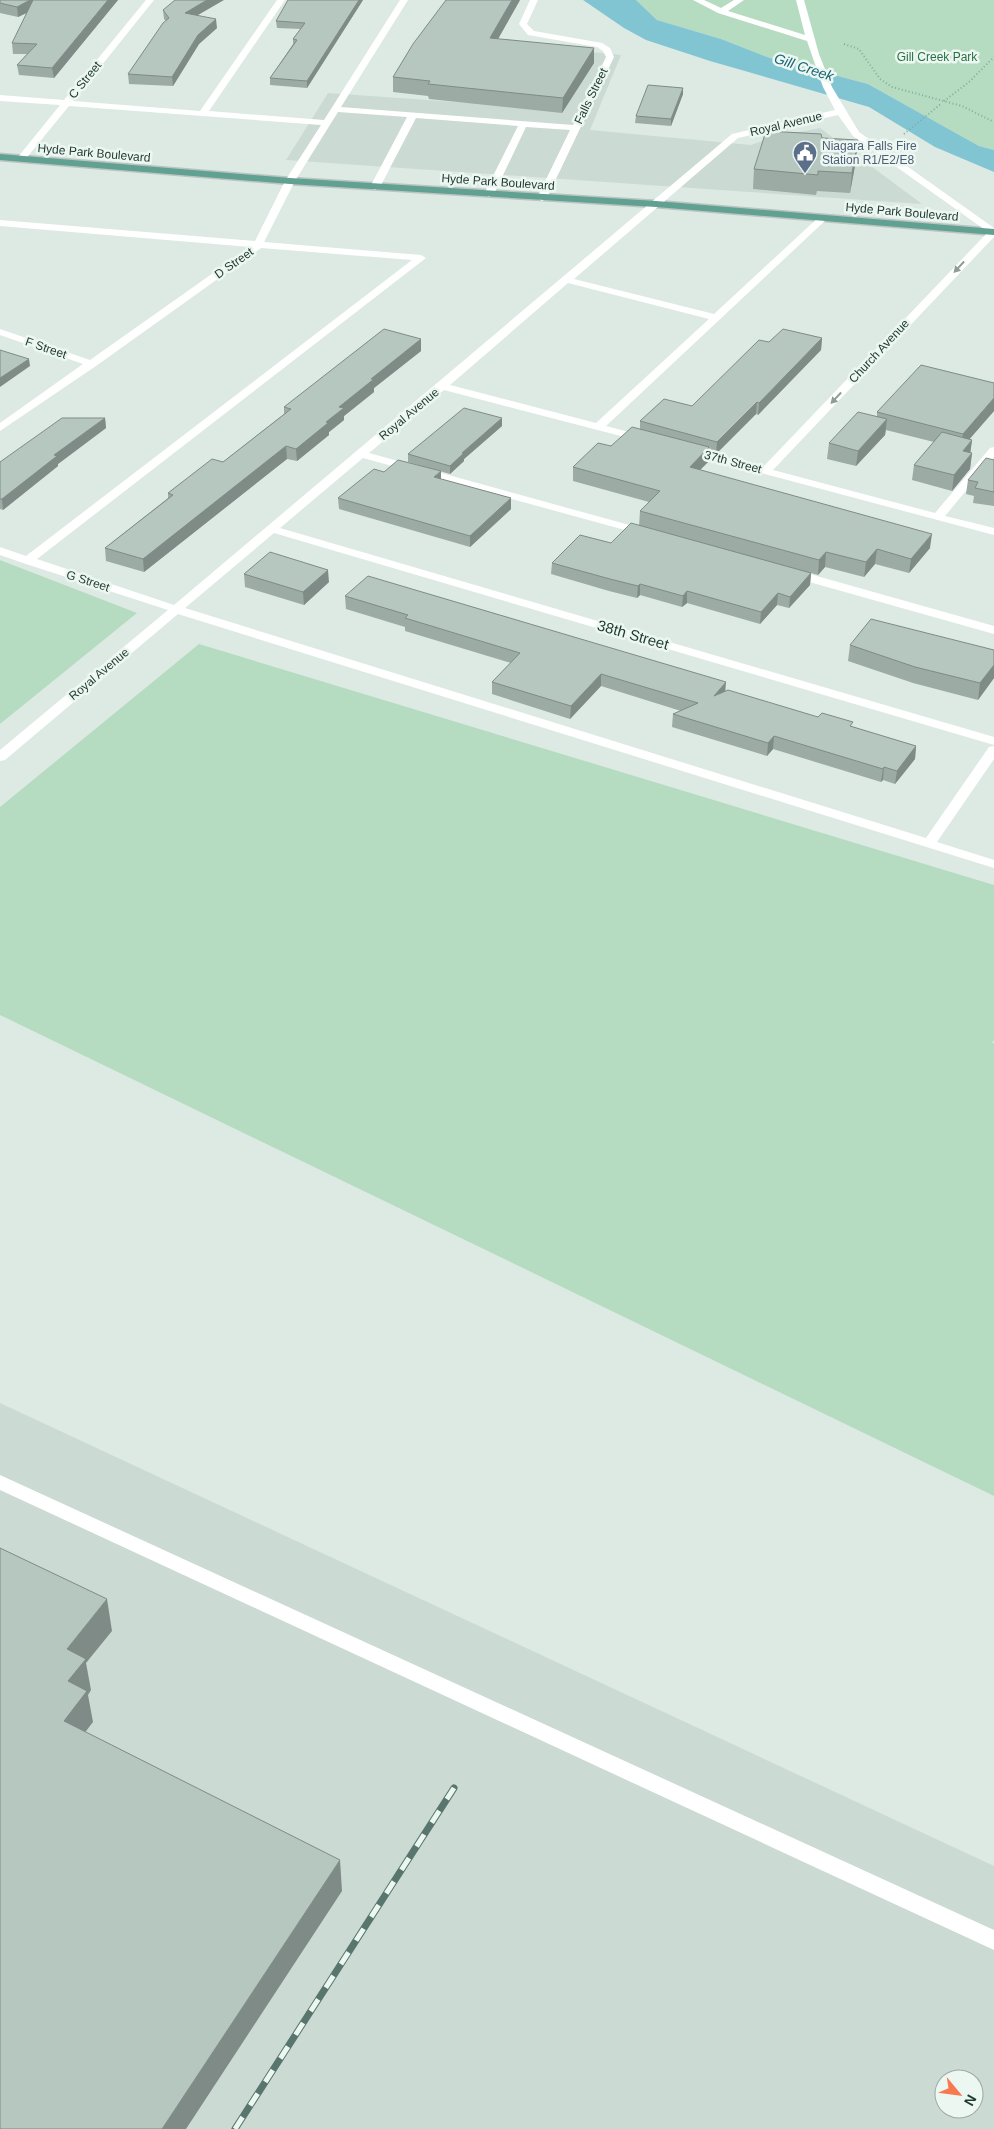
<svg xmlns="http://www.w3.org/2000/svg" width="994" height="2129" viewBox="0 0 994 2129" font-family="Arial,sans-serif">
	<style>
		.built { fill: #cbdad3; fill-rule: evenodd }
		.green { fill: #b5dcc0 }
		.water { fill: #82c5d2 }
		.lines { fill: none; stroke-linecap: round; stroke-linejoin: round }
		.major-casing { stroke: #bcc4c2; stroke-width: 3 }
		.path { stroke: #7caf9f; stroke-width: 2; stroke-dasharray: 1 2.5; stroke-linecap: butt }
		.minor { fill: #fff; fill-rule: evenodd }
		.major { fill: #60a191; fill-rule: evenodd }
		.rail-casing { stroke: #58766e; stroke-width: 7 }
		.rail { stroke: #edf7f2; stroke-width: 5; stroke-dasharray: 14; stroke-linecap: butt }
		.wall { fill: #9daba5 }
		.shaded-wall { fill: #7f8b86 }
		.building { fill: #b6c7c0; stroke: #7f8b86 }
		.oneway { fill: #8f9c98 }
		.labels { text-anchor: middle; stroke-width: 5; stroke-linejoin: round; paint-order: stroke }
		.far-park-label { font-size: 12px; fill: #287145; stroke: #edf7f2 }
		.far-street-label { font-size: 12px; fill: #1f3932; stroke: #edf7f2 }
		.far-service-label { font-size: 12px; fill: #4e5e75; stroke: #edf7f2; text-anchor: start }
		.far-water-label { font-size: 14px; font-style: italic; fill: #186676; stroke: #edf7f2 }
		.street-label { font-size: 15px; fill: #1f3932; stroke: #edf7f2 }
	</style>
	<rect width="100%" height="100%" fill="#ddeae4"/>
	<path class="built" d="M512 44 621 55 590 130 751 145 774 137 820 128 922 204 286 160 328 93 470 103Z
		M0 1403 994 1866V2129H0ZM944 2079H974V2109H944Z"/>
	<path class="green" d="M636 0H994V150L979 146 868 84 770 58 721 39 657 20Z
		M0 560 137 613 0 724Z
		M199 644 994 885V1040L992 1043H994V1496L0 1015V807Z"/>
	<path class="water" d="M583 0H636L657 20 721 39 770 58 868 84 979 146 994 150V172L935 147 869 107 710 61 646 40 624 28Z"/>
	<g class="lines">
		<defs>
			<path id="major" d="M0 154 290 178 656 201 994 229V235L656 207 290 184 0 160Z"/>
		</defs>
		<use href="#major" class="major-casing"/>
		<path class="path" d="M844 44 859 49 880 79 892 87 962 106 994 122
			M944 101 969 82 994 57
			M904 134 942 103"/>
		<path class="minor" d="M146 0H154L73 101 200 111 277 0H285L209 111 324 120 400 0H408L341 107 573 125 606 57 603 51 597 47 528 35 519 24 530 0H538L527 24 534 31 602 43 610 48 614 57 547 198 542 201 537 198 570 130 526 127 494 194 489 197 484 194 518 126 416 118 380 187 375 190 370 187 407 117 338 112 295 181 264 242 421 255 426 258 37 559 174 605 732 134 835 110 823 87 807 41 718 13 693 0H704L721 8 734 0H744L728 11 805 35 796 0H804L819 54 832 87 859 132 994 228V237L773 470 935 513 990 448 994 447V457L945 516 994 528V535L686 453 684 451 690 448 763 467 988 232 853 136 838 115 738 138 574 279 714 314 820 216 828 218 606 426 648 437V441H640L444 390 369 453 651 531V535H643L363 458 280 528 994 737V745L274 533 185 608 926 838 989 747 994 746V759L937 842 994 860V868L178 614 5 760 0 761V750L168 610 23 563 0 555V547L26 556 412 260 261 248 96 366 0 431V423L83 364 0 335V329L90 360 250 247 0 226V220L255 241 285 181 321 125 69 106 24 161H18V157L60 105 0 101V95L64 100ZM568 283 709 319 596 423 450 385Z
			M792 569 994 626V634L788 576 786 573Z
			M0 1475 994 1930V1950L0 1490Z"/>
		<use href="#major" class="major"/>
		<defs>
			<path id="rail" d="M235 2129 454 1788"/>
		</defs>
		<use href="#rail" class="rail-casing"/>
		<use href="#rail" class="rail"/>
	</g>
	<path class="wall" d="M0 0H118L54 78 19 75 17 65 27 54H13L12 43 27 13 18 17 0 13Z
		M363 0 307 88 270 85V78L293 44V39L301 29 277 28 276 21Z
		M520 0 498 39 594 63 562 113 429 99 428 96 393 92V77Z
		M163 10 197 15 217 28 199 44 173 86 129 84 128 74 166 21 164 19Z
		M683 88V94L671 126 635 123 636 116Z
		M856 160 850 193 817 191 816 195 753 189 754 169Z
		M822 338 821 350 758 415 756 414 716 454 709 452 708 462 700 470 930 548 909 573 875 564 864 577 825 567 818 575 811 573 810 585 789 608 777 605 760 624 687 603 682 607 640 595 637 598 609 591 551 574 552 563 611 543 639 526 640 511 649 502 573 481V467L611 446 640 429V421L692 406 769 342Z
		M421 339V351L374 388V392L344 416V420L329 432V435L297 461 287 459 144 572 106 561 105 548 168 498V493L223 462 284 414V407Z
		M994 411 969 439 972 440 970 453H972L970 469 952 491 912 480 914 465 934 442 886 430 885 435 856 466 827 459 829 443 877 417V412Z
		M105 418 106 428 58 464V466L3 510 0 509V462Z
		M502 418V426L464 459V461L450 474 408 462V454Z
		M994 460V506L973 503 974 496 966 494 968 480Z
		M384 472 441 479 511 498V509L470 547 339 509 338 498Z
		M244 574 329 582 304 605 245 587Z
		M345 596 725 691 853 727 916 746 915 759 895 784 883 780 881 782 773 749 767 756 672 727 673 714 681 711 601 686 570 719 492 694V682L511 663 405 631V627L346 609Z
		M850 645 994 650V678L978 700 913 683 848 661Z"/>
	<path class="shaded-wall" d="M30 0H35L36 8 18 17 17 7Z
		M108 0H118L54 78 52 68Z
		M207 0H224L186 22 185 13Z
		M359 0H363L307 88V81Z
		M512 0H520L490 53V38Z
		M216 19 217 28 199 44 173 86 172 77 198 35Z
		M594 48V63L562 113 563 98Z
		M683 88V94L671 126V119Z
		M858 140 856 160 850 193 852 173Z
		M822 338 821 350 758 415 759 403Z
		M421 339V351L374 388V392L344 416V420L329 432V435L297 461 296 449 326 422 339 407 371 379Z
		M29 359 30 366 0 387V378Z
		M994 398V411L961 449 963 434Z
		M757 402 756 414 716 454 717 442Z
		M105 418 106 428 58 464V466L3 510 2 499 54 455Z
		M502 418V426L464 459V461L450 474V466L462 453Z
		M887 419 885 435 856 466 858 451Z
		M972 440 970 455 963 451Z
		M286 446 287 459 144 572 143 559Z
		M709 447 708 462 689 481 690 467Z
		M972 453 970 469 952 491 954 475Z
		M441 471V482L434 477Z
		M511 498V509L470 547V536Z
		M932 534 930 548 909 573 911 559Z
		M877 549 875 564 864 577 866 562Z
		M826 552 825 567 818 575 819 560Z
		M328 570 329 582 304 605 303 592Z
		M811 573 810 585 789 608 790 597Z
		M640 584V595L637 598 638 586Z
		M687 591V603L682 607 683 596Z
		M778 593 777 605 760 624 761 612Z
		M994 665V678L978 700 980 683Z
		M601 674V686L570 719 571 706Z
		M726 682 725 695 714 696Z
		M774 736 773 749 767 756 768 743Z
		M916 746 915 759 895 784 897 771Z
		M884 767 883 780 881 782 883 769Z
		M107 1599 112 1631 86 1663 91 1690 88 1695 93 1722 70 1752 64 1721 68 1681 67 1649Z
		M340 1860 342 1891 186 2129H162Z"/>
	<path class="building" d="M0 0H30L17 7 0 3Z
		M33 0H108L52 68 17 65 37 44 12 43Z
		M175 0H207L185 13 216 19 198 35 172 77 128 74 163 23 169 18 163 10Z
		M288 0H359L307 81 270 78 297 40 293 39 305 23 276 21Z
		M446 0H512L490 38 594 48 563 98 428 84 430 81 393 77 413 44Z
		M648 85 683 88 671 119 636 116Z
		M766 131 821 134 822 138 858 140 852 173 818 171V175L754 169Z
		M384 329 421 339 371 379H374L339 407 344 408 326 422 328 423 296 449 286 446 143 559 105 548 173 495 168 493 212 459 223 462 291 409 284 407Z
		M783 329 822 338 759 403 757 402 717 442 640 421 664 399 692 406 759 340 769 342Z
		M0 350 29 359 0 378Z
		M921 365 994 383V398L963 434 877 412Z
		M464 408 502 418 462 453H464L450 466 408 454Z
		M858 412 887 419 858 451 829 443Z
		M62 418H105L54 455 57 456 2 499H0V462Z
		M632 427 709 447 690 467 932 534 911 559 877 549 866 562 826 552 819 560 640 511 660 491 573 467 598 443 611 446Z
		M942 432 972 440 963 451 972 453 954 475 914 465Z
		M986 458 994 460V492L975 488 978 482 968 480Z
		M398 460 441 471 434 477 511 498 470 536 338 498 374 469 384 472Z
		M631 523 811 573 790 597 778 593 761 612 687 591 683 596 640 584 638 586 610 579 552 563 580 535 611 543Z
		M270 552 328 570 303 592 244 574Z
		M368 576 726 682 714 696 728 690 818 717 822 713 853 722 850 726 916 746 897 771 884 767 883 769 774 736 768 743 673 714 698 703 601 674 571 706 492 682 520 653 405 618 408 615 345 596Z
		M871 619 994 650V665L980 683 915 667 850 645Z
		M0 1548 107 1599 67 1649 86 1659 68 1681 87 1691 64 1721 340 1860 162 2129H0Z"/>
	<defs><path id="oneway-solid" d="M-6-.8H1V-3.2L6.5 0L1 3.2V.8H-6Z" transform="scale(1.25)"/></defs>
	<g class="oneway">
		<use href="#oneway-solid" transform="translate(959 267) rotate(133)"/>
		<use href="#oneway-solid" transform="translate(836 398) rotate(133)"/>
	</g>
	<defs>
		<symbol id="civic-pin" viewBox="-11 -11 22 30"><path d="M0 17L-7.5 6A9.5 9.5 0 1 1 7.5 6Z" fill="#5c6f8a" stroke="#edf7f2"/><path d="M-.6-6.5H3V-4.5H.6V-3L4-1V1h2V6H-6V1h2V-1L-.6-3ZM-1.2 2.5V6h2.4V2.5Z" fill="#fff"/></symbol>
	</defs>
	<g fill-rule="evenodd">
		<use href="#civic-pin" x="791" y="139" width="28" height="38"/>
	</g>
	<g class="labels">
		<g class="far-park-label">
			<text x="937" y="61">Gill Creek Park</text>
		</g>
		<g class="far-street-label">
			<text transform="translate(85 80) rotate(-51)" y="4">C Street</text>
			<text transform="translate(591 96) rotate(-64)" y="4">Falls Street</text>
			<text transform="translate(786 124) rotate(-13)" y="4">Royal Avenue</text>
			<text transform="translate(94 153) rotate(5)" y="4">Hyde Park Boulevard</text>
			<text transform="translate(498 182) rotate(4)" y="4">Hyde Park Boulevard</text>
			<text transform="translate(902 212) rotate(5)" y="4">Hyde Park Boulevard</text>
			<text transform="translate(234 263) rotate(-35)" y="4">D Street</text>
			<text transform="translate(46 348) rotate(19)" y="4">F Street</text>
			<text transform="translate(879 351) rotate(-47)" y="4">Church Avenue</text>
			<text transform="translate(409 414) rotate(-40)" y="4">Royal Avenue</text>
			<text transform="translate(733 462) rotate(15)" y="4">37th Street</text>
			<text transform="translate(88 581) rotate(18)" y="4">G Street</text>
			<text transform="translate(99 674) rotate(-40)" y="4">Royal Avenue</text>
		</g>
		<g class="far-service-label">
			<text x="822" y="150">Niagara Falls Fire<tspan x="822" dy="14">Station R1/E2/E8</tspan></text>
		</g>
		<g class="far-water-label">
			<text transform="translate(804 67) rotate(18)" y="5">Gill Creek</text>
		</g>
		<g class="street-label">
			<text transform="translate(633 635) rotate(16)" y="5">38th Street</text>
		</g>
	</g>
	<g transform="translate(959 2094) rotate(119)"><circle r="24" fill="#edf7f2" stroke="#9baba5"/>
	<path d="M0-4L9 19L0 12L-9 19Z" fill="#f6794f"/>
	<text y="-8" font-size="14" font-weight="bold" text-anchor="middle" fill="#1f3932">N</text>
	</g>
</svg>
